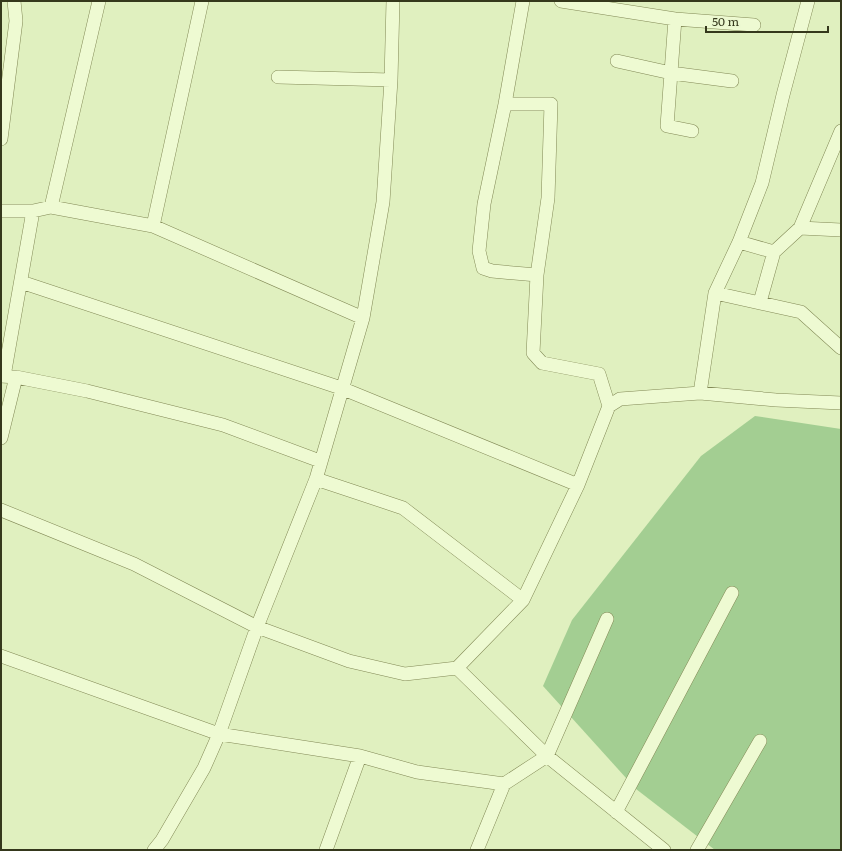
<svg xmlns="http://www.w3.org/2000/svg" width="842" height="851" viewBox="0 0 842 851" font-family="Literata,serif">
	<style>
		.green { fill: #a3ce92 }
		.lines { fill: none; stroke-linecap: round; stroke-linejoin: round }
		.minor-casing { stroke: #828956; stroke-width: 14 }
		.minor { stroke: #eefad2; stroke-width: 13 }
	</style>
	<rect width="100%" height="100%" fill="#e0f0bf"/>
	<path class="green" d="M755 416 841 429V850H715L636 789 543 686 572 620 701 456Z"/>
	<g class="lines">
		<defs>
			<path id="minor" d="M523 1 505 104 484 204 479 251 483 268 492 271 537 275
				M561 1 675 19 754 25
				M675 19 667 126 692 131
				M617 61 671 73 732 81
				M278 77 391 80
				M505 104H551L548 198 537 275 533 353 542 363 599 374 609 406
				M1 139 16 21 14 1
				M51 207 99 1
				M1 211H33L51 207 153 226 363 318
				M153 226 202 1
				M800 228 841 230
				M739 242 774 252
				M21 282 341 388 578 485
				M715 293 801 312 841 348
				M760 302 774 252 800 228 841 131
				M1 376 16 377 87 391 223 425 320 461
				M4 376 33 211
				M700 393 715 293 739 242 762 183 783 95 808 1
				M1 438 16 377
				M316 479 403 508 523 600
				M1 510 134 564 257 627 349 661 405 674 457 668 523 600 578 485 609 406 620 399 700 393 776 400 841 403
				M1 656 219 734 360 756 417 772 504 784
				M457 668 547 756 664 850
				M616 812 732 593
				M154 850 162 840 204 768 219 734 257 627 316 479 363 318 383 202 391 80 393 1
				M326 850 360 756
				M477 850 504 784 547 756 607 619
				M697 850 760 741"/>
		</defs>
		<use href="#minor" class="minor-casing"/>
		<use href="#minor" class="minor"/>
	</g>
	<rect width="842" height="851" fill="none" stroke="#35381c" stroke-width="4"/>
	<path d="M706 26v6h122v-6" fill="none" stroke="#35381c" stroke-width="2"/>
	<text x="712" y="26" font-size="12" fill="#35381c" stroke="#eaf7cf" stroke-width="3" paint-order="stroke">50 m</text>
</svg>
